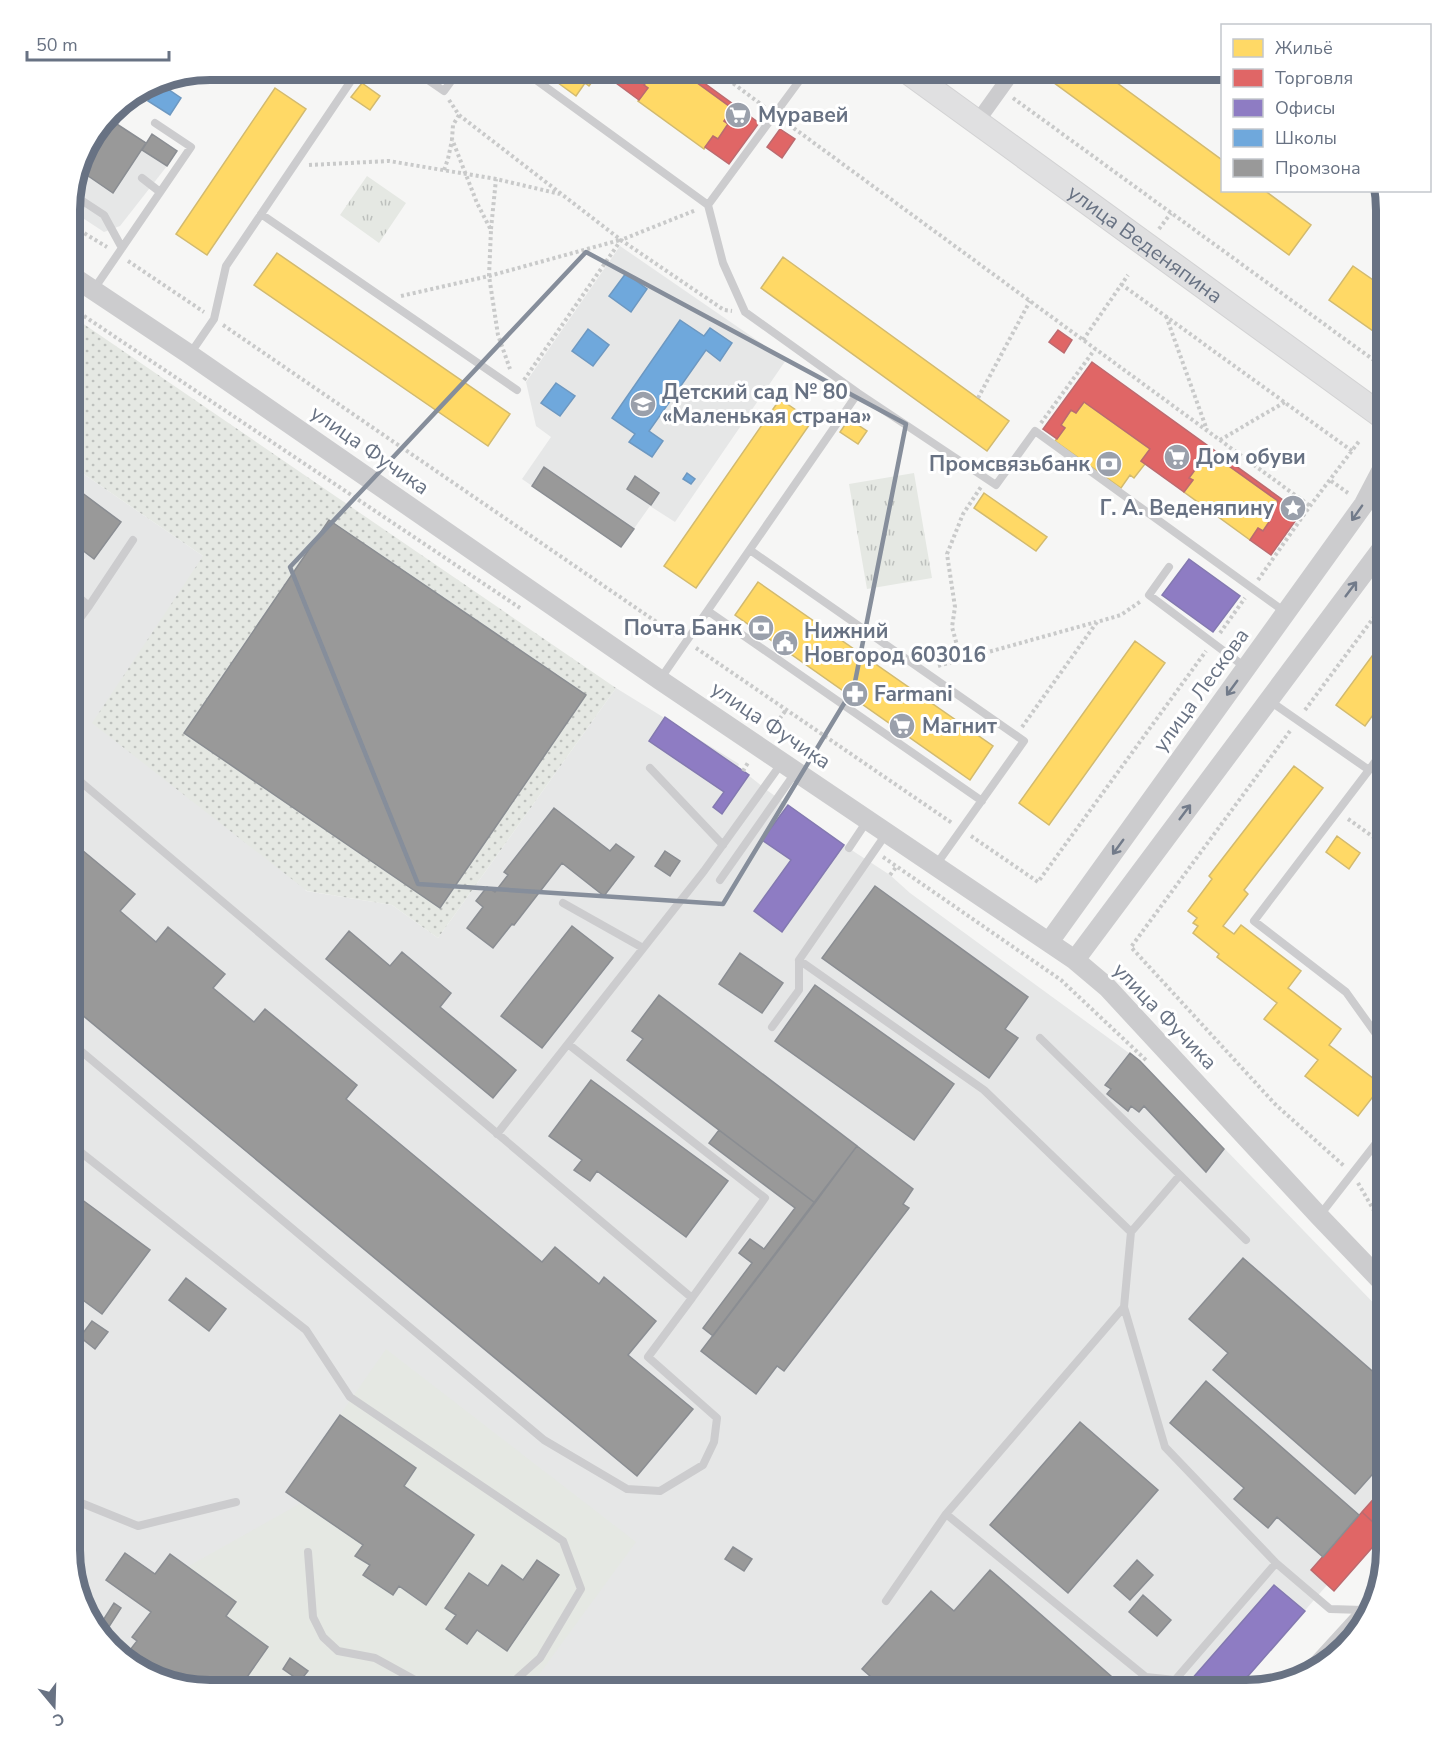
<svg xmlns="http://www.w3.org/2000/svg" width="1455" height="1760" viewBox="0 0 1455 1760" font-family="'Nunito Sans',sans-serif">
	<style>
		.built { fill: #e6e7e7 }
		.grass { fill: url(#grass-dots) }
		.park { fill: url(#park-tufts) }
		.pitch { fill: #e5e8e3 }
		.homes { fill: #ffd966; stroke: #d2ba6f; stroke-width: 1.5 }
		.shops { fill: #e06666; stroke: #bc6a6f; stroke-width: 1.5 }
		.offices { fill: #8e7cc3; stroke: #8379b0; stroke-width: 1.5 }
		.schools { fill: #6fa8dc; stroke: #6d98c1; stroke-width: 1.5 }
		.industry { fill: #999; stroke: #8a8d92; stroke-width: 1.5 }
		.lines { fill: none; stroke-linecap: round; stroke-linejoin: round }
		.primary-casing { stroke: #d2d2d3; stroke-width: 26 }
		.path { stroke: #c9caca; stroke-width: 4; stroke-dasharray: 3 3; stroke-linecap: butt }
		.service { stroke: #ccccce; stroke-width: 8 }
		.minor { stroke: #ccccce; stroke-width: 15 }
		.tertiary { stroke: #ccccce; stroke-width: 20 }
		.primary { stroke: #e0e0e1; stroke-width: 24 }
		.oneway { stroke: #727b8a }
		.marked { fill: none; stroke: #868e9b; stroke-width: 4.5; stroke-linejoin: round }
		.labels { text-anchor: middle; stroke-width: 6; stroke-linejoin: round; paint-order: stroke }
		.poi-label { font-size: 21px; font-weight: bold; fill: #687283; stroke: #fff; text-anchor: start }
		.street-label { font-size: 21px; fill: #687283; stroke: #fff }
		.rim { fill: none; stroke: #687283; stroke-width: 8 }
	</style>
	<defs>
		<pattern id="grass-dots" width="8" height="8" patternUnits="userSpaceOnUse" patternTransform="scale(1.5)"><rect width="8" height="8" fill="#e5e8e3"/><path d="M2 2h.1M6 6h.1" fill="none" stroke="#bdc0bd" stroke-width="1.8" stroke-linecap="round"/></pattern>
		<pattern id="park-tufts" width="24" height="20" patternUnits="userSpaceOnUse" patternTransform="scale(1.5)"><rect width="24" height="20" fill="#e5e8e3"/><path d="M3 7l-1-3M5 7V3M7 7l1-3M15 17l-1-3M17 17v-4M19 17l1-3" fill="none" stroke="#bdc0bd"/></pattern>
	</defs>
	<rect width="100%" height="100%" fill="#f6f6f5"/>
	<path class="built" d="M106 117 146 143 142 150 167 166 120 226 104 232 69 209V200L83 147Z
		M620 246 786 360 675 522 650 506 621 547 522 479 551 437 536 426 526 382Z
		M69 464 203 556 306 891 392 905 438 938 616 688 739 764 738 767 768 791 853 851 890 875 910 893 1140 1061 1386 1316V1518L1379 1527 1385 1533 1327 1585 1235 1691H209L139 1672 93 1629 69 1551Z"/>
	<path class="grass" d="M69 314 616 688 438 938 392 905 307 891 92 723 203 556 69 464Z"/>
	<path class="park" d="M367 176 406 203 379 243 340 215Z
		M914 473 932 578 867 589 849 484Z"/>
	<path class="pitch" d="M386 1349 636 1542 527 1691H209L139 1672 124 1658 137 1641 132 1637 151 1612 106 1580 125 1553 154 1574 170 1554 187 1567 301 1503 286 1492Z"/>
	<path class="homes" d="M539 69H597L600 71 589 86 585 83 576 96Z
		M661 69H678L733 109 724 121 728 124 718 139 713 136 704 149 638 101 648 88 644 85 655 71 658 73Z
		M1046 69H1098L1222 160V190H1264L1311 225 1289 255 1042 74Z
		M362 83 380 96 370 110 351 97Z
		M275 88 306 109 207 255 176 234Z
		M277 253 510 414 488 446 254 285Z
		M783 257 1009 421 987 451 761 288Z
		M1353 266 1386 289V340L1329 300Z
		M780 399 812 421 696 588 664 566Z
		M1084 402 1150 449 1141 461 1145 464 1134 478 1130 475 1121 488 1055 441 1065 428 1061 425 1071 410 1076 413Z
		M849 419 867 431 858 444 840 432Z
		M1212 454 1278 501 1269 513 1273 516 1263 531 1258 528 1250 540 1184 492 1193 480 1189 478 1200 463 1203 466Z
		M984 493 1047 537 1036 551 974 508Z
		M758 582 993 746 970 780 735 615Z
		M1386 637V697L1365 726 1336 705Z
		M1135 641 1165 663 1049 825 1019 803Z
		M1294 766 1323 788 1244 890 1248 894 1223 926 1234 934 1241 925 1301 971 1288 988 1341 1029 1329 1045 1382 1085 1358 1116 1305 1076 1318 1060 1264 1019 1277 1003 1217 957 1219 954 1193 933 1198 926 1193 923 1197 918 1188 911 1212 879 1209 876Z
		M1337 836 1360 853 1349 869 1326 852Z"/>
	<path class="shops" d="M597 69H661L658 73 655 71 644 85 648 88 639 100Z
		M678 69H685L759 123 729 164 705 147 713 136 718 139 728 124 724 121 733 109Z
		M780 129 795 139 782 158 767 147Z
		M1058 330 1072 340 1064 353 1049 342Z
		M1092 362 1301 513 1271 555 1250 540 1258 528 1263 531 1273 516 1269 513 1278 501 1212 454 1203 466 1200 463 1189 478 1193 480 1184 492 1141 461 1150 449 1084 402 1076 413 1071 410 1061 425 1065 428 1057 439 1043 429Z
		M1386 1485V1518L1378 1527 1362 1512Z
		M1362 1512 1385 1533 1334 1591 1311 1570Z"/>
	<path class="offices" d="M1189 559 1240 596 1213 632 1162 595Z
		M665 717 749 775 722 814 713 807 724 792 649 741Z
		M788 805 844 845 782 932 754 911 791 860 762 840Z
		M1274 1585 1305 1611 1235 1691H1188L1184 1688Z"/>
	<path class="schools" d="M172 76 165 87 181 98 170 115 148 101 153 93 144 87 156 80Z
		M626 273 647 289 631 312 609 296Z
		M680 320 704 336 710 328 732 343 720 361 706 350 649 431 663 441 652 457 629 442 635 434 612 418Z
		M588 329 609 345 593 366 572 351Z
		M556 383 575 396 560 416 541 403Z
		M687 473 695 479 691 484 683 479Z"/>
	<path class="industry" d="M106 117 146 143 113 193 78 169 83 147Z
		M152 134 177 151 167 166 142 150Z
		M544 467 634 529 621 547 532 486Z
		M635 476 659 493 651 505 627 489Z
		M69 483 121 522 94 559 69 540Z
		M329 520 586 695 440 908 184 733Z
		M554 808 610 851 616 844 634 857 604 896 562 863 514 925 512 924 493 948 467 928 483 907 476 901 487 887 495 892 508 875 504 872Z
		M82 850 135 894 120 911 156 942 168 927 225 974 213 988 254 1022 265 1009 357 1085 346 1099 542 1262 555 1247 599 1284 604 1277 656 1321 628 1355 693 1409 637 1476 69 1004V865Z
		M665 851 680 861 670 876 655 866Z
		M875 886 1028 997 1005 1029 1018 1038 989 1078 822 958Z
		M572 926 613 958 542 1048 501 1016Z
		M349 931 390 966 402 952 451 993 440 1007 516 1070 493 1098 326 959Z
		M740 953 783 983 762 1013 719 984Z
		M815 985 954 1084 914 1140 775 1041Z
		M659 995 857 1146 815 1203 627 1060 643 1039 632 1031Z
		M1130 1053 1140 1061 1224 1149 1206 1172 1144 1106 1139 1112 1131 1106 1128 1111 1107 1094 1111 1089 1105 1085Z
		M591 1080 728 1181 686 1237 597 1171 590 1181 574 1170 582 1160 549 1136Z
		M719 1130 815 1203 713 1336 703 1328 752 1263 739 1253 750 1239 764 1249 795 1208 709 1143Z
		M857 1146 913 1189 903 1204 909 1208 784 1371 777 1366 756 1394 701 1351Z
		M77 1196 150 1250 102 1314 80 1298 69 1313V1206Z
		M1243 1258 1386 1383V1459L1355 1494 1213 1370 1228 1353 1189 1319Z
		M186 1278 226 1309 209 1331 169 1300Z
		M92 1321 108 1332 95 1349 80 1337Z
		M1206 1381 1359 1515 1323 1557 1277 1517 1268 1528 1234 1499 1244 1488 1170 1423Z
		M340 1415 416 1468 404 1486 474 1535 426 1605 399 1586 393 1595 363 1575 370 1565 355 1556 363 1545 286 1492Z
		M1080 1422 1158 1490 1068 1593 990 1525Z
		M733 1547 752 1559 744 1571 725 1559Z
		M125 1553 155 1574 170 1554 236 1602 226 1616 268 1647 247 1677 266 1691H209L139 1672 124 1658 137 1641 132 1637 151 1612 106 1580Z
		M537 1560 559 1575 507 1651 477 1630 467 1644 446 1629 456 1615 445 1608 469 1573 488 1586 502 1565 523 1580Z
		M1137 1560 1153 1575 1130 1600 1114 1586Z
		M990 1570 1128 1691H887L862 1669 931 1591 954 1611Z
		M1143 1595 1171 1620 1157 1636 1129 1612Z
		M114 1603 121 1608 105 1633 98 1628Z
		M290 1658 308 1671 300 1681 283 1669Z"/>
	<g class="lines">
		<defs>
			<g id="primary">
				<path id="s1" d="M904 69 1386 419"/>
			</g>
		</defs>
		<use href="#primary" class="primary-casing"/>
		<path class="path" d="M714 69 766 108
			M974 69 988 79
			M1013 98 1386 369
			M449 100 459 115 621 240 724 310 732 311
			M459 115 453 125 452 139 477 203 491 230 489 276 498 335 510 369
			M784 121 1310 506
			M309 165 389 161 496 179 560 194
			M444 170 448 159 452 140
			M69 224 107 247
			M491 229 496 179
			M1159 229 1171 213
			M128 261 204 312
			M1121 284 1352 451
			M401 296 489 276 620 240
			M69 306 520 608
			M1166 316 1207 430
			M223 325 677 636
			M1083 340 1128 275
			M524 380 621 240 696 210
			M978 398 1030 301
			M1041 423 1095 349
			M1220 440 1285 402
			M1331 481 1348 493
			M1258 580 1310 506 1360 440
			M1220 633 1245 598
			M696 648 952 823
			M961 660 952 627 955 607 947 554 963 514 981 487
			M938 666 1096 622
			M1305 710 1386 601
			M1022 727 1097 622 1121 615 1141 601
			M1290 731 1131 947 1275 1104 1344 1166
			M769 733 786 710
			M743 771 749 761
			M1348 819 1386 846
			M971 836 1038 882 1206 651
			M1375 839 1374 854 1386 887
			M883 857 1061 980 1147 1061
			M890 875 897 866
			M1358 1183 1376 1214 1386 1224"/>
		<path class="service" d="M412 69 444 91 460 69
			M521 69 708 205 723 263 745 312 858 393 996 485 1035 431 1285 612
			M142 178 160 192
			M75 196 104 215 122 248
			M708 205 808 69
			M261 214 517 390
			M94 289 191 147 155 123
			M190 354 214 319 226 266 359 69
			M750 550 1024 741 936 865
			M1169 567 1149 595 1245 667
			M69 589 89 606
			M708 611 982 801
			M69 633 89 606 133 540
			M661 678 858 393
			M1270 701 1369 770 1386 747
			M650 768 723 845
			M1369 770 1254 921 1346 992 1386 1048
			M849 848 867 821
			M720 880 795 773
			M563 903 643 948
			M799 960 984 1090 1131 1232 1124 1307 1165 1447 1276 1563 1330 1609 1363 1610
			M772 1027 799 990V960L886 834
			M1040 1038 1180 1175 1131 1232
			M69 1041 544 1440 627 1489 660 1491 703 1465 714 1442 717 1418 648 1357 692 1298 69 772
			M568 1044 765 1198 692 1298
			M497 1134 704 871 781 764
			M69 1143 306 1330 350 1397 563 1541 581 1589 540 1658 503 1691
			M1180 1175 1246 1240
			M1320 1215 1384 1133 1386 1128
			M69 1498 138 1526 236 1502
			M946 1514 1124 1307
			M308 1552 313 1617 323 1637 338 1651 375 1658 435 1691
			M79 1584 87 1595
			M886 1601 946 1514 1146 1677 1175 1680 1276 1563"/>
		<path class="minor" d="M977 122 1015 69
			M1308 1672 1372 1602"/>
		<path class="tertiary" d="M69 274 189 354 660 680 1075 960 1107 987 1319 1216 1386 1286
			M1049 942 1364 504 1386 462
			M1075 960 1386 543"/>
		<use href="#primary" class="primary"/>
	</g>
	<defs><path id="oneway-shaft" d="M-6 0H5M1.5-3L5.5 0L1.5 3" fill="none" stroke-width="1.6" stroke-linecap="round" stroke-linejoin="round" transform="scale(1.5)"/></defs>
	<g class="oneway">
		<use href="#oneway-shaft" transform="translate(1357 513) rotate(125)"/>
		<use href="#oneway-shaft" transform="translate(1351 589) rotate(-53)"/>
		<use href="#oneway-shaft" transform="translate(1232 688) rotate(126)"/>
		<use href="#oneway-shaft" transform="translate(1185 812) rotate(-53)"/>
		<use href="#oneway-shaft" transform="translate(1118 847) rotate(126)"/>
	</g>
	<path class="marked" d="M586 252 906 424 854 687 723 904 418 884 290 567Z"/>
	<defs>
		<symbol id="supermarket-disc" viewBox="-11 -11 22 22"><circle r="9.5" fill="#9aa0ab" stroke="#fff"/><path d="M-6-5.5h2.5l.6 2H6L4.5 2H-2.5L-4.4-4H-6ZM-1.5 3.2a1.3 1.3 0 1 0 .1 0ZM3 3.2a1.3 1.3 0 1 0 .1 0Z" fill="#fff"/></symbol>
		<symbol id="school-disc" viewBox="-11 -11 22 22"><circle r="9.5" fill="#9aa0ab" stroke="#fff"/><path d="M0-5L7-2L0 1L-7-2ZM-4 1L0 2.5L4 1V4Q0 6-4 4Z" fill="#fff"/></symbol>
		<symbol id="bank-disc" viewBox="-11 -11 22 22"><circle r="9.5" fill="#9aa0ab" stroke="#fff"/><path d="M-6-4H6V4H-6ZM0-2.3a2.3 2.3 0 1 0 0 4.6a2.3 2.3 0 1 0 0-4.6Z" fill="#fff"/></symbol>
		<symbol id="sight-disc" viewBox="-11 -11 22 22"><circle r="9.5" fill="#9aa0ab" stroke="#fff"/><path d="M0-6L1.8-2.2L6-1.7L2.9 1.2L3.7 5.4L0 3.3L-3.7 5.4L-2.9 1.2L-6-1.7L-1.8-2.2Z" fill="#fff"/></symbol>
		<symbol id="civic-disc" viewBox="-11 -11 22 22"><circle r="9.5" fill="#9aa0ab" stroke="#fff"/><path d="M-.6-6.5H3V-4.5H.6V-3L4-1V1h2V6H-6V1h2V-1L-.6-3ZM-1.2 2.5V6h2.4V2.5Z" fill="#fff"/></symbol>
		<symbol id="pharmacy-disc" viewBox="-11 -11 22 22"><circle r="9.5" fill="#9aa0ab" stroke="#fff"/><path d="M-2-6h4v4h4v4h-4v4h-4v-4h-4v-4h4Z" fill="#fff"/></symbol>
	</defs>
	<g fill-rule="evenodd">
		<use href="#supermarket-disc" x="723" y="100" width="30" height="30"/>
		<use href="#school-disc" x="628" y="389" width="30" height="30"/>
		<use href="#supermarket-disc" x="1162" y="442" width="30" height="30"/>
		<use href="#bank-disc" x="1094" y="449" width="30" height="30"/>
		<use href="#sight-disc" x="1278" y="493" width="30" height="30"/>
		<use href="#bank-disc" x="746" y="613" width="30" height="30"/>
		<use href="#civic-disc" x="770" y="628" width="30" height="30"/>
		<use href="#pharmacy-disc" x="840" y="679" width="30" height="30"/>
		<use href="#supermarket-disc" x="887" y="711" width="30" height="30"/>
	</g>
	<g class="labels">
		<g class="poi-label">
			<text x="758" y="122">Муравей</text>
			<text x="662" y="399">Детский сад № 80<tspan x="662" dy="24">«Маленькая страна»</tspan></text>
			<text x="1196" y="464">Дом обуви</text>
			<text x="1090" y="471" text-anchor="end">Промсвязьбанк</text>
			<text x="1274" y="515" text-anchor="end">Г. А. Веденяпину</text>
			<text x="742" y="635" text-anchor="end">Почта Банк</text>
			<text x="804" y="638">Нижний<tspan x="804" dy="24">Новгород 603016</tspan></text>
			<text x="874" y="701">Farmani</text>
			<text x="922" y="733">Магнит</text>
		</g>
		<g class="street-label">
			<text dy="7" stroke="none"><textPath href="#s1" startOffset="298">улица Веденяпина</textPath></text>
			<text transform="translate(370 450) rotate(35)" y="7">улица Фучика</text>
			<text transform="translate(1201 690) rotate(-54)" y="7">улица Лескова</text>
			<text transform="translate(771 725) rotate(34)" y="7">улица Фучика</text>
			<text transform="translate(1165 1016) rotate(46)" y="7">улица Фучика</text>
		</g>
	</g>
	<path d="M0 0H1455V1760H0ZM210 80H1246A130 130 0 0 1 1376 210V1550A130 130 0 0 1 1246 1680H210A130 130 0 0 1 80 1550V210A130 130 0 0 1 210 80Z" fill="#fff" fill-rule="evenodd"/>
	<path class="rim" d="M210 80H1246A130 130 0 0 1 1376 210V1550A130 130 0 0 1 1246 1680H210A130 130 0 0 1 80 1550V210A130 130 0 0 1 210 80Z"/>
	<rect x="1221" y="24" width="210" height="168" fill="#ffffff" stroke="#c3c7cd" stroke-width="1.5"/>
	<rect x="1233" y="39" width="30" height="18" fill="#ffd966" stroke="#c3c7cd" stroke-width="1.5"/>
	<text x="1275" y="54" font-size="18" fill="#687283">Жильё</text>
	<rect x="1233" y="69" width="30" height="18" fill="#e06666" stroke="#c3c7cd" stroke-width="1.5"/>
	<text x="1275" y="84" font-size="18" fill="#687283">Торговля</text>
	<rect x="1233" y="99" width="30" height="18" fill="#8e7cc3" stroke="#c3c7cd" stroke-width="1.5"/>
	<text x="1275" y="114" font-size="18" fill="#687283">Офисы</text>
	<rect x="1233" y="129" width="30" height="18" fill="#6fa8dc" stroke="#c3c7cd" stroke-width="1.5"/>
	<text x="1275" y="144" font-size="18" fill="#687283">Школы</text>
	<rect x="1233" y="159" width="30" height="18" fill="#999999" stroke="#c3c7cd" stroke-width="1.5"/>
	<text x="1275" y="174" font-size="18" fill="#687283">Промзона</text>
	<g transform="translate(54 1706) rotate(161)" stroke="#ffffff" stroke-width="4.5" paint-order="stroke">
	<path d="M0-4.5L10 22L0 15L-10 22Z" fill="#687283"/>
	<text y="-9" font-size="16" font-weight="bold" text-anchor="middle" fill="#687283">С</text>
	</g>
	<path d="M27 51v9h142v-9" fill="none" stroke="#687283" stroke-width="3"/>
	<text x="36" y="51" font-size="18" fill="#687283" stroke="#ffffff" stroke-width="4.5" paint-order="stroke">50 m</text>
</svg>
